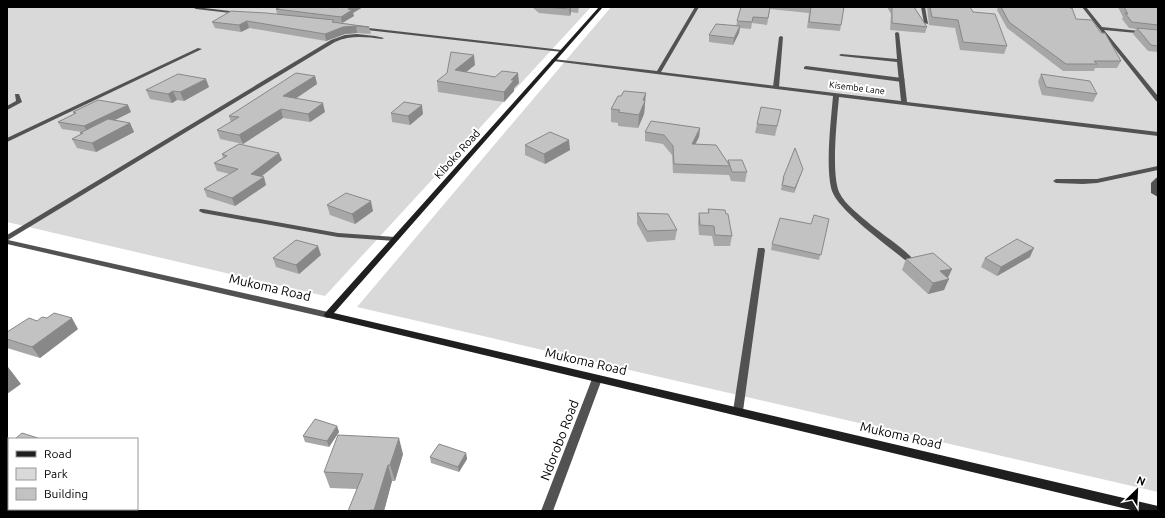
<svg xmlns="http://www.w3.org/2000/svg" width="1165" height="518" viewBox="0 0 1165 518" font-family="Ubuntu,sans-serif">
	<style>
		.green { fill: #d9d9d9 }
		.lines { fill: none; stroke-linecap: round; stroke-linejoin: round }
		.lane { fill: #525252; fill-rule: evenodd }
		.street { fill: #525252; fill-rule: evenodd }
		.secondary { fill: #1f1f1f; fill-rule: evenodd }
		.wall { fill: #a7a7a7 }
		.shaded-wall { fill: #888 }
		.building { fill: #c2c2c2; stroke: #888 }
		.labels { text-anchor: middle; stroke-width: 4; stroke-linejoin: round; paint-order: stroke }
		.far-street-label { font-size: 9px; fill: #000; stroke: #fff }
		.street-label { font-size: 11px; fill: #000; stroke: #fff }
		.near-street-label { font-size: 13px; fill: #000; stroke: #fff }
	</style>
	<rect width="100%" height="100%" fill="#fff"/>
	<path class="green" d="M7 7H591L325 296 7 222Z
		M611 7H1158V492L357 307Z"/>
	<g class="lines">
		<path class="lane" d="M781 36 783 37 779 87 776 89 773 87 779 37Z
			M806 66 902 78 905 80 902 82 804 69V67Z
			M200 209H203L338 233 395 237 399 239 395 241 338 237 203 213 199 211Z"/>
		<path class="street" d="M195 7 239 12 241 13 239 14 196 9 194 8Z
			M695 7H699L661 72 901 101 897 62 841 56 839 55 841 54 897 59 895 33 897 32 899 33 907 102 1158 132V136L839 97C837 119 831 172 839 192 845 205 861 216 871 225 883 235 902 247 912 258L908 260H905C887 245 839 211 832 191 825 168 831 120 833 96L553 61 551 60 553 59 657 71Z
			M921 7H925L928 24 924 23Z
			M1082 7H1086L1102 27 1158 33V35L1104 30 1158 96V102L1156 101Z
			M360 27 562 50 564 51 562 52 358 29V27Z
			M357 34 375 36 384 38 382 39C365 37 351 35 335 42L8 240 328 312 331 313 332 315 331 317 328 318 7 244V235L331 40 345 35Z
			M198 48 202 49 7 142V138Z
			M15 94H19L22 102 7 110V106L16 101Z
			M1158 166V170L1097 183 1083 184 1056 183 1053 181 1056 179H1097Z
			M1158 177V197L1151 193V183L1156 178Z
			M758 248H764L765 250 743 411 742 414 738 415 734 414 733 411Z
			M597 375 600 376 602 379 553 511H541L592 379 594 376Z"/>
		<path class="secondary" d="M599 7H603L334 313 1158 506V511H1135L325 317 324 315 325 313Z"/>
	</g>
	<path class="wall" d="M281 7H363L353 13 354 16 342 23 334 22 369 27 371 34 357 33 345 34 326 41 249 28 241 32 215 28 212 22 277 14 276 9Z
		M532 7H579L578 13 571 12 570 16 539 13Z
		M741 7H844L840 31 807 28 809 13 770 9 767 25 752 23 751 29 740 28 739 33 733 45 709 42V35L736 26Z
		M887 7H914L927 27 925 33 890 30 891 14Z
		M927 7H970L973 12 1007 46 1004 54 960 50 955 28 929 25Z
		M998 7H1070L1076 19 1121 61 1117 68H1095L1094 71H1063L1007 28 997 10Z
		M1118 7H1158V52L1148 51 1133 34 1136 29 1129 28 1122 19 1123 17Z
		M475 65 466 72 519 83 514 88V91L504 102 438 92 437 81Z
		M1041 74 1097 94 1093 102 1042 95 1038 82Z
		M315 76 317 84 295 99 325 112 310 122 283 118 243 144 220 139 217 130 231 122 229 116Z
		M209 87 184 101 177 100 172 103 150 99 146 90Z
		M645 106 644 114 638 128 618 126V123L611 122V109Z
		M781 110 775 136 755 133 757 124Z
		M73 112H131L115 120 130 123 134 132 96 152 77 148 72 139 81 134 80 133 82 132 62 129 58 122 74 114Z
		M391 113 423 114 410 125 392 122Z
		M700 128 699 137 695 144 728 162V160L747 172 745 182 731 181 729 175 673 173 672 155 663 144 645 141V132Z
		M525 145 570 150 545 164 525 155Z
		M222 154 282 160 261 177 266 185 235 206 207 197 204 189 230 174 217 171 214 163 223 158Z
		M801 174 794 193 781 190 782 183 783 178Z
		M327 205 373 211 355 224 330 215Z
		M708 209 732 236 730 246H714L712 236 699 235 698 223 699 213H708Z
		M637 213 677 230 675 240 647 242 637 224Z
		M829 219 819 260 771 250 772 244 811 224Z
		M321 255 299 274 276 267 273 258Z
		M1030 257 997 276 981 267 985 258Z
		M906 259 952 269 948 278 944 290 928 294 902 270Z
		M37 321 78 329 40 358 7 348V332Z
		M337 426 339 432 329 447 305 442 303 436Z
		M466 453 467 459 459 472 431 463 430 457Z
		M403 454 395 481H392L384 511H348L357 489 330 488 324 472Z"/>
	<path class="shaded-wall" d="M352 7H363L353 13 354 16 342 23 341 17 348 9Z
		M571 7V12L570 16 569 9Z
		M247 21 249 28 241 32 239 25Z
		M356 26 357 33 345 34 326 41 325 34 343 27Z
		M740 26 739 33 733 45 734 38Z
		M474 55 475 65 456 80 455 70Z
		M518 73 519 83 514 88V91L504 102V92L511 80Z
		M315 76 317 84 286 105 283 96Z
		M206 79 209 87 184 101 180 92Z
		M173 91 177 100 172 103 168 94Z
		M646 93 644 114 638 128 639 115 643 100Z
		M323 103 325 112 310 122 308 114Z
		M128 105 131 112 88 133 84 126Z
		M422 105 423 114 410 125 408 116Z
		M281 109 283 118 243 144 239 135Z
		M130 123 134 132 96 152 92 143Z
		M700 128 699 137 691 153 692 144Z
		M569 140 570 150 545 164 544 154Z
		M279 153 282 160 254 182 251 174Z
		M803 169 801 174 794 193 795 188Z
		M264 177 266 185 235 206 232 198Z
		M371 201 373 211 355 224 352 214Z
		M318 246 321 255 299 274 296 265Z
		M1034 248 1030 257 997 276 1001 267Z
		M952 269 947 279H949L944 290 928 294 933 283 940 271Z
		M72 318 78 329 40 358 32 347Z
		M8 367 21 384 7 394V368Z
		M337 426 339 432 329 447 327 441Z
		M399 438 403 454 395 481 390 465Z
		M466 453 467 459 459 472 458 467Z
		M388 465 392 481 384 511H375L374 510Z
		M9 474V494L7 496V475Z"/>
	<path class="building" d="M281 7H352L348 9 352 10 341 17 276 9Z
		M545 7H571L569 9Z
		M741 7H770L768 18 753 17 752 22 737 21Z
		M811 7H844L841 25 809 22Z
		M892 7H914L927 27 892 23Z
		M930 7H970L973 12 995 14 1007 46 963 42 958 20 932 17Z
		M1001 7H1070V8H1072L1076 19 1092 20 1101 33H1105L1121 61H1094L1097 64H1066L1009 22Z
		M1124 7H1158V25L1132 22 1125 13 1128 14Z
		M231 11 266 13 334 20 332 22 369 27 356 26 343 27 325 34 247 21 239 25 212 22Z
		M716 24 740 26 734 38 709 35Z
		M1137 28 1158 30V46L1151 45Z
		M451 52 474 55 455 70 495 77 502 71 518 73 511 80H514L504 92 437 81 447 73Z
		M296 73 315 76 283 96 323 103 308 114 281 109 239 135 217 130 239 117 229 116Z
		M178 74 206 79 180 92 173 91 168 94 146 90Z
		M1041 74 1090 81 1097 94 1046 87Z
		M624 91 646 93 643 100 645 101 639 115 618 112 620 110 611 109 618 96H621Z
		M98 100 128 105 84 126 58 122 76 113 73 112Z
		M404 102 422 105 408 116 391 113Z
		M761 107 781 110 777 126 757 124Z
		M108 119 130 123 92 143 72 139 83 133H80Z
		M651 121 700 128 692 144 716 145 730 166 728 160H742L747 172H732L730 166 674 164 673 146 664 135 645 132Z
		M550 132 569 140 544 154 525 145Z
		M239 144 279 153 251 174 264 177 232 198 204 189 238 169 214 163 227 156 222 154Z
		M795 148 803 169 795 188 782 185 784 178H783Z
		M346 193 371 201 352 214 327 205Z
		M708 209 725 210 726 214H728L732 236 715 235 714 226 700 225 699 213H709Z
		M637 213 668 214 677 230 647 231Z
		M814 215 829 219 821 255 772 244 780 218 811 224Z
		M1017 239 1034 248 1001 267 985 258Z
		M296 240 318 246 296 265 273 258Z
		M933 253 952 269 940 271 949 279 933 283 906 259Z
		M54 313 72 318 32 347 7 339V332L29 318 37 321 42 317 47 318Z
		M315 419 337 426 327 441 303 436Z
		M22 433 41 439H15Z
		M338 435 399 438 390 465H388L374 510H370V511H348L363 474 324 472Z
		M9 444V474L7 475V446Z
		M439 444 466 453 458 467 430 457Z"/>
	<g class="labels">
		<g class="far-street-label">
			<text transform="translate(857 88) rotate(7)" y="3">Kisembe Lane</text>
		</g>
		<g class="street-label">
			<text transform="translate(457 154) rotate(-48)" y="4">Kiboko Road</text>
		</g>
		<g class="near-street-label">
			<text transform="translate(270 287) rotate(13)" y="5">Mukoma Road</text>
			<text transform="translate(586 361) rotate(13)" y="5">Mukoma Road</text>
			<text transform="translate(901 435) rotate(13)" y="5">Mukoma Road</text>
			<text transform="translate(559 440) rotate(-69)" y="5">Ndorobo Road</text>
		</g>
	</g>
	<rect width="1165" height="518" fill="none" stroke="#000000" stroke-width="16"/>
	<rect x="8" y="438" width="130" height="72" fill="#ffffff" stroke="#999999"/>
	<rect x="16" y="451" width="20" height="6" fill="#1f1f1f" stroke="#999999"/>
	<text x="44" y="458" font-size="12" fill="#000000">Road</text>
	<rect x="16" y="468" width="20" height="12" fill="#d9d9d9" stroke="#999999"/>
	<text x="44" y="478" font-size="12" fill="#000000">Park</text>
	<rect x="16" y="488" width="20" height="12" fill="#c2c2c2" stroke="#999999"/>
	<text x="44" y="498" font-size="12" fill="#000000">Building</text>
	<g transform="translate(1137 490) rotate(24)" stroke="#ffffff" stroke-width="3" paint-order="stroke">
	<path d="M0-3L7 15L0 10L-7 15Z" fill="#000000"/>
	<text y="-6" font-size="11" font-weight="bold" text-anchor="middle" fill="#000000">N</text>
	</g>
</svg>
